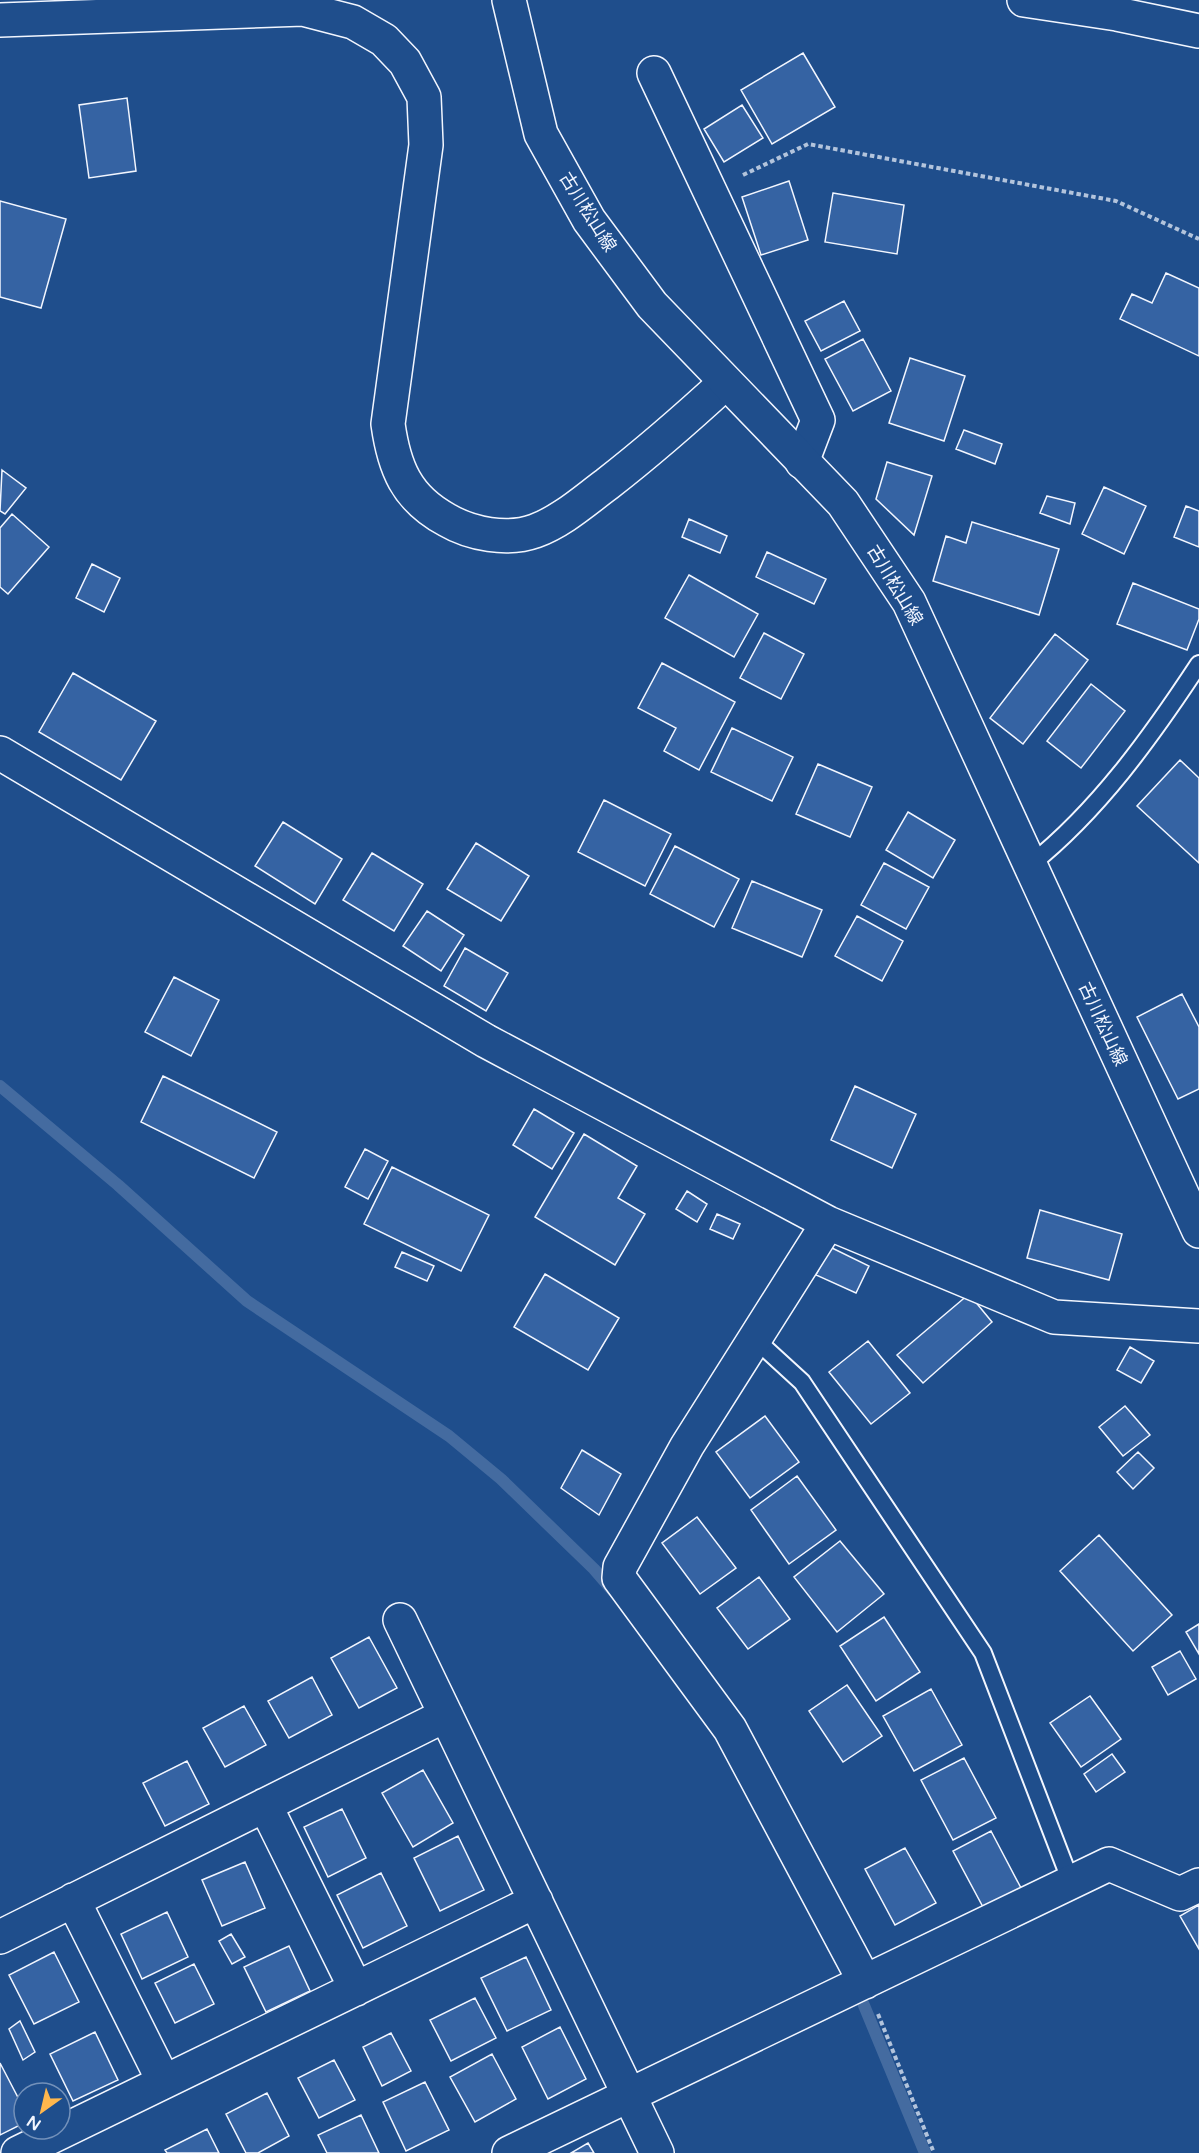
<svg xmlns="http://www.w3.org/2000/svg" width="1199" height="2153" viewBox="0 0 1199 2153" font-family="'Varela Round','Noto Sans JP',sans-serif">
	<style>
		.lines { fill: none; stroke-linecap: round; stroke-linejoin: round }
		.stream { stroke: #446ba0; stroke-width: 12 }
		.building { fill: #3563a3; stroke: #f2f6ff; stroke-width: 1.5 }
		.service-casing { stroke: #f2f6ff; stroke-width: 20 }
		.minor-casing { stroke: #f2f6ff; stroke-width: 36 }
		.tertiary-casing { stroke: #f2f6ff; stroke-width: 36 }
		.primary-casing { stroke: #f2f6ff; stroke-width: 36 }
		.trunk-casing { stroke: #f2f6ff; stroke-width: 36 }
		.path { stroke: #b3c4dc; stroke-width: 4; stroke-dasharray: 4.5 3; stroke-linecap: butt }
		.service { stroke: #1f4e8c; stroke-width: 16 }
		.minor { stroke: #1f4e8c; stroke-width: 33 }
		.tertiary { stroke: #1f4e8c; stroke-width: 33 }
		.primary { stroke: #1f4e8c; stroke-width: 33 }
		.trunk { stroke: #1f4e8c; stroke-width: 33 }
		.labels { text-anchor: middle; stroke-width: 4.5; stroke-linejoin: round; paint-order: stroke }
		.street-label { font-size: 18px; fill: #f2f6ff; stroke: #1f4e8c }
	</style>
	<rect width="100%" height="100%" fill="#1f4e8c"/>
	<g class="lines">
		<path class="stream" d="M0 1086 118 1185 247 1301 449 1436 501 1479 594 1569 613 1591
			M863 2003 925 2153"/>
	</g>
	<path class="building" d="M803 53 835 107 772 144 741 90Z
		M127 98 136 171 89 178 79 105Z
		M742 105 763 138 724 162 704 129Z
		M789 181 808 240 761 255 742 197Z
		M833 193 904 205 897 254 825 242Z
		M0 201 66 219 41 308 0 297Z
		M1166 273 1199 288V356L1120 319 1132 294 1152 303Z
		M844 301 860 331 821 351 805 321Z
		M863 339 891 391 853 411 825 359Z
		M910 358 965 376 944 441 889 423Z
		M964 430 1002 444 995 464 956 449Z
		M887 462 932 476 914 535 876 499Z
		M2 470 26 488 5 514 0 511Z
		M1104 487 1146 506 1124 554 1082 534Z
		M1047 496 1075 503 1070 524 1040 513Z
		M1186 506 1199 511V547L1174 537Z
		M12 514 49 547 8 594 0 587V528Z
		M689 519 727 536 720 553 682 537Z
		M972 522 1059 549 1039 615 933 581 946 536 966 543Z
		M767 552 826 579 814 604 756 577Z
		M92 564 120 578 104 612 76 598Z
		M689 575 758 614 734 657 665 618Z
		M1133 583 1199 609V619L1187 650 1117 624Z
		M764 633 804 654 781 699 740 678Z
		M1055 634 1088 660 1023 744 990 718Z
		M662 663 735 702 699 770 664 751 676 728 638 708Z
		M73 673 156 721 121 780 39 732Z
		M1091 684 1125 711 1081 768 1047 741Z
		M732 728 793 757 772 801 711 772Z
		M1180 760 1199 778V863L1137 806Z
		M818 764 872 787 850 837 796 814Z
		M604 800 671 834 645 886 578 852Z
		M908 812 955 840 933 878 886 850Z
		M283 822 342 859 315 904 255 866Z
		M476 843 529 876 501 921 447 889Z
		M675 846 739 879 714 927 650 894Z
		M372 853 423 884 394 931 343 900Z
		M884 863 929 887 906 929 861 905Z
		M752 881 822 910 802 957 732 928Z
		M427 911 464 935 441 971 403 946Z
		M857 916 903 941 882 981 835 956Z
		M465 948 508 973 486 1011 444 986Z
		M174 977 219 1000 191 1056 145 1032Z
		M1182 994 1199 1027V1089L1178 1099 1137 1017Z
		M163 1076 277 1132 254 1178 141 1122Z
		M855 1086 916 1114 892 1168 831 1140Z
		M534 1109 574 1133 552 1169 513 1145Z
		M584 1134 637 1166 618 1198 645 1214 615 1265 535 1217Z
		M365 1149 388 1161 368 1199 345 1187Z
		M392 1167 489 1215 461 1271 364 1224Z
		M687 1191 707 1204 697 1222 676 1209Z
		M1040 1210 1122 1234 1109 1280 1027 1258Z
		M717 1214 740 1224 733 1239 710 1229Z
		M830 1247 869 1266 856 1293 816 1275Z
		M402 1252 434 1266 427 1281 395 1267Z
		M545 1274 619 1318 588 1370 514 1327Z
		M969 1294 992 1322 923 1383 897 1355Z
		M868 1341 910 1393 871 1424 829 1372Z
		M1130 1347 1154 1361 1141 1383 1117 1370Z
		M1125 1406 1150 1435 1123 1456 1099 1427Z
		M765 1416 799 1462 750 1498 716 1452Z
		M582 1450 621 1474 599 1515 561 1488Z
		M1138 1452 1154 1468 1133 1489 1117 1472Z
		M797 1476 836 1530 789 1564 751 1510Z
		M697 1517 736 1568 700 1594 662 1543Z
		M1099 1535 1172 1615 1133 1651 1060 1571Z
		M840 1541 884 1594 837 1632 794 1577Z
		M759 1577 790 1619 748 1649 717 1608Z
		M884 1617 920 1672 876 1701 840 1646Z
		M1199 1624V1654L1186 1632Z
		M369 1637 397 1688 359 1708 331 1658Z
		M1180 1651 1196 1679 1168 1695 1152 1667Z
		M312 1677 332 1715 289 1738 268 1701Z
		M847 1685 882 1736 843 1762 809 1711Z
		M931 1689 962 1745 914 1771 883 1716Z
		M1090 1696 1121 1739 1081 1767 1050 1723Z
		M244 1706 266 1745 225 1767 203 1728Z
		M1112 1754 1125 1772 1096 1792 1084 1774Z
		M964 1758 996 1818 953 1840 921 1780Z
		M187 1761 209 1804 165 1826 143 1783Z
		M423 1770 453 1823 413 1847 382 1793Z
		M342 1809 366 1858 328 1877 304 1827Z
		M991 1831 1021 1888 983 1907 953 1851Z
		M458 1836 484 1890 440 1911 414 1858Z
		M905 1848 936 1903 895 1925 865 1869Z
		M245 1862 265 1908 222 1926 202 1880Z
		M381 1873 407 1926 363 1948 337 1895Z
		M1199 1905V1949L1180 1916Z
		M167 1912 188 1957 142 1979 121 1934Z
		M231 1934 245 1957 232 1964 219 1941Z
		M289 1946 310 1991 266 2012 244 1967Z
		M54 1952 79 2002 34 2024 9 1975Z
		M526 1957 551 2010 507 2031 481 1978Z
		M194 1964 214 2004 175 2023 155 1983Z
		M475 1998 496 2038 451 2061 430 2020Z
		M20 2021 35 2052 23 2060 9 2029Z
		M560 2027 586 2079 548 2099 522 2047Z
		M95 2032 118 2080 73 2101 50 2054Z
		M391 2033 411 2071 382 2086 363 2047Z
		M492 2054 516 2099 475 2122 450 2077Z
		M334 2060 355 2100 319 2118 298 2078Z
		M0 2063 24 2109V2123L0 2135Z
		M425 2082 449 2130 406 2151 383 2102Z
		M267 2093 289 2136 258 2153H246L226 2114Z
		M361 2115 379 2153H327L318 2135Z
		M207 2129 219 2153H167L165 2150Z
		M588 2143 594 2153H571Z"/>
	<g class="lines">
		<defs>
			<path id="service" d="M1030 865C1098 811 1151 737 1199 664
				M755 1339 802 1382 983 1653 1071 1882"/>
			<path id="minor" d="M654 73 818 420 802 462
				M0 753 486 1041 828 1223 1054 1317 1199 1326
				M828 1223 687 1446 620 1567 619 1578 730 1729 865 1982
				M400 1620 657 2153
				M265 1805 356 1989
				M73 1900 164 2082
				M0 1937 446 1715
				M18 2153 536 1901
				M509 2153 1109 1864 1180 1894 1199 1885"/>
			<path id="tertiary" d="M0 20 303 9 353 22 384 40 405 62 424 97 426 145 388 424C394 467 406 498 447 520 471 534 507 541 535 531 562 521 584 501 607 484 648 452 687 418 725 383"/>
			<path id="primary" d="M509 0 541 134 589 220 652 305 843 503 909 602 1199 1231"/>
			<path id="trunk" d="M1024 0 1117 14 1199 31"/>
		</defs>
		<use href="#service" class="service-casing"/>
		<use href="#minor" class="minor-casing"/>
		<use href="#tertiary" class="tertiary-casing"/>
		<use href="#primary" class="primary-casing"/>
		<use href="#trunk" class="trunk-casing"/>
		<path class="path" d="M743 175 808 144 1116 201 1199 239
			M878 2014 934 2153"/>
		<use href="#service" class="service"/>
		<use href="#minor" class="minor"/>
		<use href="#tertiary" class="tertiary"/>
		<use href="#primary" class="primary"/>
		<use href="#trunk" class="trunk"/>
	</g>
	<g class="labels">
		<g class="street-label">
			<text transform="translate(588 212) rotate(58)" y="6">古川松山線</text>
			<text transform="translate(895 585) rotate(59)" y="6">古川松山線</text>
			<text transform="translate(1103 1024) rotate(65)" y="6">古川松山線</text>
		</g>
	</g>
	<g transform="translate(42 2111) rotate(214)"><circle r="28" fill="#1f4e8c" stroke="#7391ba" stroke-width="1.5"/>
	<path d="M0-4.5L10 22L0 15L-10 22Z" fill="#ffb74d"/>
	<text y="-9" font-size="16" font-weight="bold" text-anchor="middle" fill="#f2f6ff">N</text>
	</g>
</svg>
